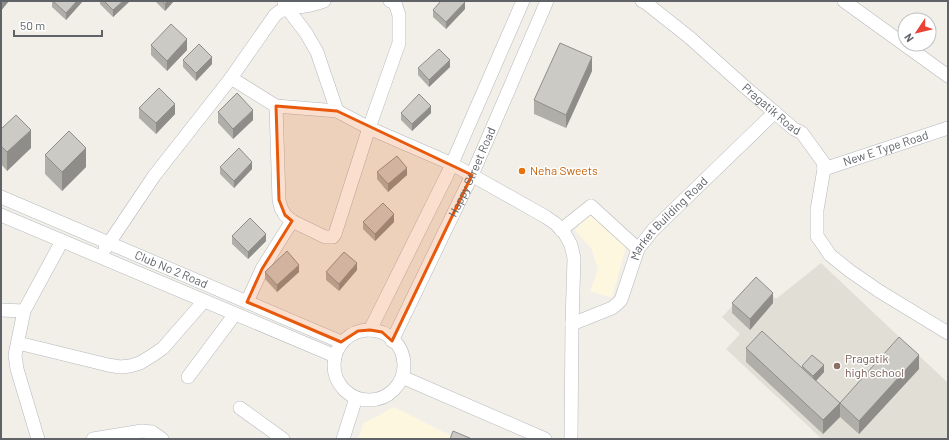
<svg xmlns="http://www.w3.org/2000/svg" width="949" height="440" viewBox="0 0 949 440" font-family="Barlow,sans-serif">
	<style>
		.commercial { fill: #fef7e0 }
		.education { fill: #e1ded6 }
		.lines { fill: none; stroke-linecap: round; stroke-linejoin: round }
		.minor-casing { stroke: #b5b8bc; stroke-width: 14 }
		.minor { stroke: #fff; stroke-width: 13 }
		.wall { fill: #afaea9 }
		.shaded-wall { fill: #8f8d8a }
		.building { fill: #cccac5; stroke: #8f8d8a }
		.marked { fill: #e8590c; fill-opacity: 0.2; stroke: #e8590c; stroke-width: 3; stroke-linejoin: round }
		.food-dot { fill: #e8710a; stroke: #fff; stroke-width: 1.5 }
		.education-dot { fill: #8d6e63; stroke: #fff; stroke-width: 1.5 }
		.labels { text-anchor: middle; stroke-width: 3; stroke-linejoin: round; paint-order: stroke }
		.street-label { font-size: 12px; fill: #5f6368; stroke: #fff }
		.food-label { font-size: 12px; fill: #c56008; stroke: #fff; text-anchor: start }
		.education-label { font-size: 12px; fill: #785e54; stroke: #fff; text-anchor: start }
	</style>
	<rect width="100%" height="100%" fill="#f1efe8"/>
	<path class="commercial" d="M591 212 626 247 612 298 590 291 598 269 591 248 575 230Z
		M394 407 453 437 457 439H358L363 424Z"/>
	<path class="education" d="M821 263 948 383V439H822L726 349 740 334 722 317 756 281 776 299Z"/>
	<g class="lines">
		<defs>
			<g id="minor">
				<path id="s1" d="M642 1 646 3 689 37 745 87 794 129 802 133 823 162 824 169 817 210V236L830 255 850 271 879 291 948 333"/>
				<path d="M844 1 948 76"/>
				<path d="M284 2 287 8 306 33 317 52 337 111"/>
				<path d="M231 78 276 106 337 111 369 128 452 164 546 217 556 224 565 234 571 245 574 258 572 324 571 439"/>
				<path d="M276 106 279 200 281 208 285 215 292 221 325 237H333L335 234 369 128 399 43V15L395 3 390 1"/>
				<path id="s2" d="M824 169 948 128"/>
				<path id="s3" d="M1 197 341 342"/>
				<path d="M1 215 335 356"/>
				<path d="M561 230 591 206 638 249"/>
				<path d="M105 249 154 176 231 78 275 15C285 6 293 8 305 6 311 5 318 3 324 1"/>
				<path d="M247 302 262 269 292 221"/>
				<path d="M1 310 24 311"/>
				<path id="s4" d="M572 324 612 308 617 304 621 300 638 249 653 230 775 112"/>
				<path d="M370 330 447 175 523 1"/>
				<circle cx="369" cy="365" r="35"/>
				<path id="s5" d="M392 341 472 175 547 1"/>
				<path d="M18 343 108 365 120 367 130 366 140 363 153 355 163 348 204 301"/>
				<path d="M188 377 235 314"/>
				<path d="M402 377 545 439"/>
				<path d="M240 408 283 439"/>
				<path d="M38 439 17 369 15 355 24 311 62 241"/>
				<path d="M93 439 142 431 152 432 162 439"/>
				<path d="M343 439 356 398"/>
			</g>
		</defs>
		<use href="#minor" class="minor-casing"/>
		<use href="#minor" class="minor"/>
	</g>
	<path class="wall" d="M52 1H83L66 20 52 7Z
		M100 1H130L113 17 100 4Z
		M155 1H174L165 11Z
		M465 9 446 29 433 17V10Z
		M151 45 187 50 167 71 151 55Z
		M183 60 212 64 196 81 183 67Z
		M450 67 429 87 418 75V68Z
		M592 71 566 128 534 114V100Z
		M139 108 175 114 156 134 139 118Z
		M218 112 253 120 233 139 218 123Z
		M401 113H431L412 131 401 120Z
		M1 129 31 148 7 171 1 164Z
		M45 155 86 167 62 191 45 174Z
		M220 167 252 169 234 188 220 174Z
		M377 172 407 175 388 192 377 179Z
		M363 222H394L375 241 363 229Z
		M232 236 266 241 248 259 232 244Z
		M357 270 339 291 326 280V272Z
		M265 272H299L277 292 265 279Z
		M732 303H773L750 330 732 313Z
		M746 348 802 368V366L824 372 816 381 840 417 823 434 746 362Z
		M919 369 859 434 840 417V403Z"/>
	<path class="shaded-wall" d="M3 1H9L1 11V4Z
		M77 1H83L66 20V13Z
		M123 1H130L113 17V10Z
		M167 1H174L165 11V4Z
		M465 2V9L446 29V22Z
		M187 39V50L167 71V61Z
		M212 57V64L196 81V73Z
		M592 57V71L566 128V115Z
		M450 60V67L429 87V80Z
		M175 104V114L156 134V123Z
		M431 106V113L412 131V124Z
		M253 110V120L233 139V129Z
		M31 130V148L7 171V152Z
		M86 148V167L62 191V172Z
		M252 162V169L234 188V181Z
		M407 168V175L388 192V184Z
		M394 214V222L375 241V234Z
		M266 234V241L248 259V252Z
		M357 263V270L339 291V284Z
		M299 265V272L277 292V285Z
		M773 293V303L750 330V319Z
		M919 355V369L859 434V421Z
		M824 365V372L813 384V376Z
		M840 403V417L823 434V420Z"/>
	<path class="building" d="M53 1H77L66 13Z
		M104 1H123L113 10Z
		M162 1H167L165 4Z
		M441 1H463L465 2 446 22 433 10Z
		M171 24 187 39 167 61 151 45Z
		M560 43 592 57 566 115 534 100Z
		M199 44 212 57 196 73 183 60Z
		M439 49 450 60 429 80 418 68Z
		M159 88 175 104 156 123 139 108Z
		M237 93 253 110 233 129 218 112Z
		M419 94 431 106 412 124 401 113Z
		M16 115 31 130 7 152 1 146V129Z
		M69 131 86 148 62 172 45 155Z
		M239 148 252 162 234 181 220 167Z
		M397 156 407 168 388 184 377 172Z
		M383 203 394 214 375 234 363 222Z
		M250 218 266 234 248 252 232 236Z
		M287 251 299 265 277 285 265 272Z
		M344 252 357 263 339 284 326 272Z
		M756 277 773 293 750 319 732 303Z
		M762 331 840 403 823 420 746 348Z
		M899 337 919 355 859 421 840 403Z
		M812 355 824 365 813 376 802 366Z
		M453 431 472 439H450Z"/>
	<path class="marked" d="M276 106 337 111 472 175 392 341 382 332 370 330 358 331 341 342 247 302 262 269 292 221 285 215 279 200Z"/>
	<circle class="food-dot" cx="522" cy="171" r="4"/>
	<circle class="education-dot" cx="837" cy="366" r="4"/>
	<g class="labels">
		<g class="street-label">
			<text dy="4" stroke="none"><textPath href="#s1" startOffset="169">Pragatik Road</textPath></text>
			<text dy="4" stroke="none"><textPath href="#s2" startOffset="65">New E Type Road</textPath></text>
			<text dy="4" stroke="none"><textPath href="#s5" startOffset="187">Happy Street Road</textPath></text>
			<text dy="4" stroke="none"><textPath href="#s4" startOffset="152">Market Building Road</textPath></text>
			<text dy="4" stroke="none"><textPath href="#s3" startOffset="185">Club No 2 Road</textPath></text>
		</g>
		<g class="food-label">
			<text x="530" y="175">Neha Sweets</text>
		</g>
		<g class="education-label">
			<text x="845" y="363">Pragatik<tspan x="845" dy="14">high school</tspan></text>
		</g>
	</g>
	<rect width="949" height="440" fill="none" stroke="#5f6368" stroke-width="4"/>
	<g transform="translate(917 32) rotate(235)"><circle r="19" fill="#ffffff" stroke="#bfc1c3"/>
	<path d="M0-3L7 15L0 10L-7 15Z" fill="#ea4335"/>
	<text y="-6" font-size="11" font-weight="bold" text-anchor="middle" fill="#5f6368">N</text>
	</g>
	<path d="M14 30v6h88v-6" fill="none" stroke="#5f6368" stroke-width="2"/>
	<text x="20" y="30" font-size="12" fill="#5f6368" stroke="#ffffff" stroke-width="3" paint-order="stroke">50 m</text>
</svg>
